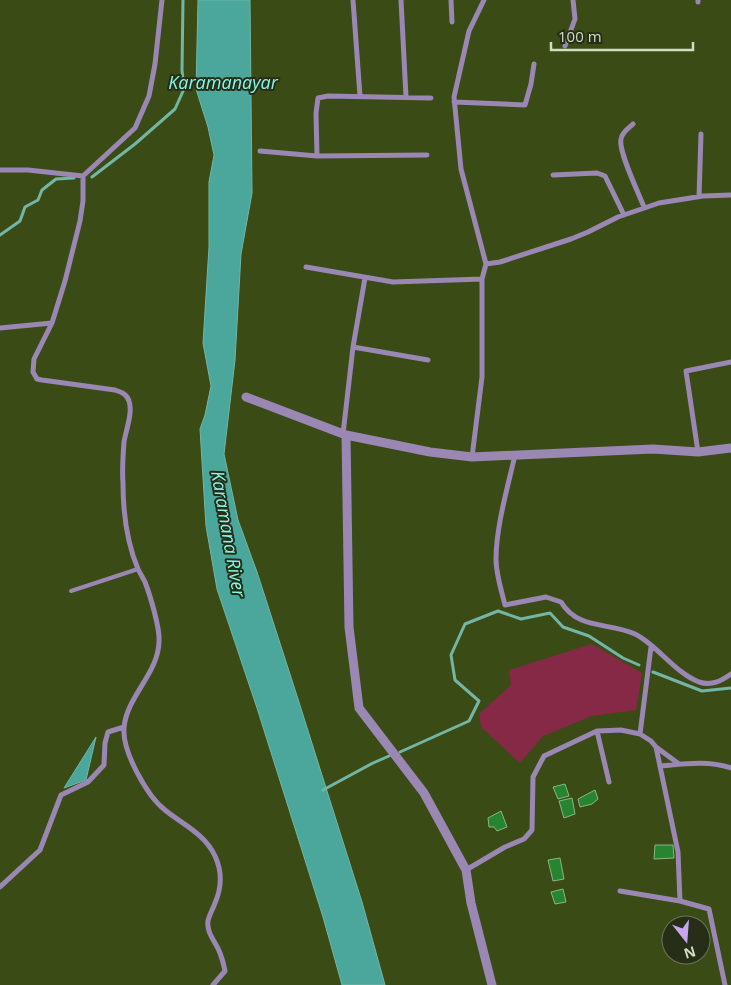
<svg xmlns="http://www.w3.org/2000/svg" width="731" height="985" viewBox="0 0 731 985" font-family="'Open Sans',sans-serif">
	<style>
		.green { fill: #862947 }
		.water { fill: #4ba69b; stroke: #73b6a6 }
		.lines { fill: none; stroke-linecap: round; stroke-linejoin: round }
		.stream { stroke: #73b6a6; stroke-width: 3 }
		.building { fill: #278430; stroke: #89b689 }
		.service { stroke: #9a87b3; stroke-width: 4 }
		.minor { stroke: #9a87b3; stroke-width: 5 }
		.tertiary { stroke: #9a87b3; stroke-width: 9 }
		.labels { text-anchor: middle; stroke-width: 4; stroke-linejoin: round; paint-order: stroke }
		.water-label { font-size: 18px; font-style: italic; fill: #86f8e9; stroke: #262e17 }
	</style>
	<rect width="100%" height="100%" fill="#3b4b16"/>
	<path class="green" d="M592 644 642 673 636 710 592 716 543 736 520 763 481 727 479 714 511 685 509 670Z"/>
	<path class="water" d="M198 0H250L252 193 241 254 235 360 224 454 238 520 257 572 298 699 362 902 385 985H342L323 917 257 708 217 589 206 526 200 429 205 415 211 386 203 343 209 247V182L214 155 208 127 196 89Z
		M96 737 86 780 64 788Z"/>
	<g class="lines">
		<path class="stream" d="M92 177 135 144 175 109 184 89 182 70 183 0
			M0 235 20 221 25 207 38 200 42 190 56 179 74 178
			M653 672 702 691 731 688
			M400 752 469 721 479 701 455 680 451 655 465 624 498 611 521 619 550 613 563 627 589 636 623 658 639 665
			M323 790 373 763 389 756"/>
	</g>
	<path class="building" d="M565 784 569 796 558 799 553 787Z
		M595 790 598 799 592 804 580 807 578 799Z
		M572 798 575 814 564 818 559 801Z
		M501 811 507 827 497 831 494 827H489L488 818Z
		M655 845H673L674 858 654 859Z
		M560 858 564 879 553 881 548 860Z
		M563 889 566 902 555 904 551 892Z"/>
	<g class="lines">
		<path class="service" d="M71 591 138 569"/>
		<path class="minor" d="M162 0 155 64 149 96 135 128 83 176V201L80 221 65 281 52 323 34 359 33 372 37 379 42 380 115 390C121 392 127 394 129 401 133 412 126 430 124 442 123 455 122 470 123 483 123 511 127 543 138 569 140 573 143 578 145 582 150 595 160 628 159 641 159 673 126 697 124 728 122 751 147 796 165 810 182 824 205 834 215 856 222 871 222 887 215 903 213 909 209 915 208 921 206 934 218 944 221 956 223 961 224 966 225 971L213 985
			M353 0 360 96
			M401 0 406 97
			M451 0 452 22
			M698 0V2
			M565 46 575 19 573 0
			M454 102 525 105 531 84 534 64
			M633 124C629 128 622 132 621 139 618 151 639 194 644 207
			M260 151 317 156 427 155
			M317 156 316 113 318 98 328 96 431 98
			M0 170H28L83 176
			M553 175 597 173 605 176 624 215
			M699 197 701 134
			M486 264 500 262 571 239 588 232 618 217 659 203 703 196 731 195
			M306 267 393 282 482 279
			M0 328 52 323
			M353 347 365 278
			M343 434 353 347 428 360
			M698 452 686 371 731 362
			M515 455C508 486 496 527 496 559 496 574 501 589 505 605L546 597 561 602C578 630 608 622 635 634 656 644 675 673 699 682 712 686 721 681 731 674
			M472 457 482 377V279L486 264 461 169 454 97 469 31 484 0
			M597 731 609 782
			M640 734 651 741 656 747 678 852 680 901 709 909 725 985
			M656 747 679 764
			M660 766C683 764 709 760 731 768
			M466 870 505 847 524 839 532 830 533 777 544 756 597 731 621 730 640 734 651 647
			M0 887 40 850 61 795 88 782 104 765 105 743 108 732 124 727
			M620 891 680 901"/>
		<path class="tertiary" d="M246 397 346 435 430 452 472 457 653 449 698 452 731 448
			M346 435 349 627 359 708 424 793 466 870 471 903 492 985"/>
	</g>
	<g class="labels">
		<g class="water-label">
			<text x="223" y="89">Karamanayar</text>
			<text transform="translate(228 534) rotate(80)" y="6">Karamana River</text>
		</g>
	</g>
	<g transform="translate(686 940) rotate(163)"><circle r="24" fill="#262e17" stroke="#6a745b"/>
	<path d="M0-4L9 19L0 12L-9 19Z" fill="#c7a6ef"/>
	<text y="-8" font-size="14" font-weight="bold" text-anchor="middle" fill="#d1dcc0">N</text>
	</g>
	<path d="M551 42v8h142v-8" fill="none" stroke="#d1dcc0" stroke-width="2.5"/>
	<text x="558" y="42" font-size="15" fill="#d1dcc0" stroke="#262e17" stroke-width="4" paint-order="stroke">100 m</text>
</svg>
